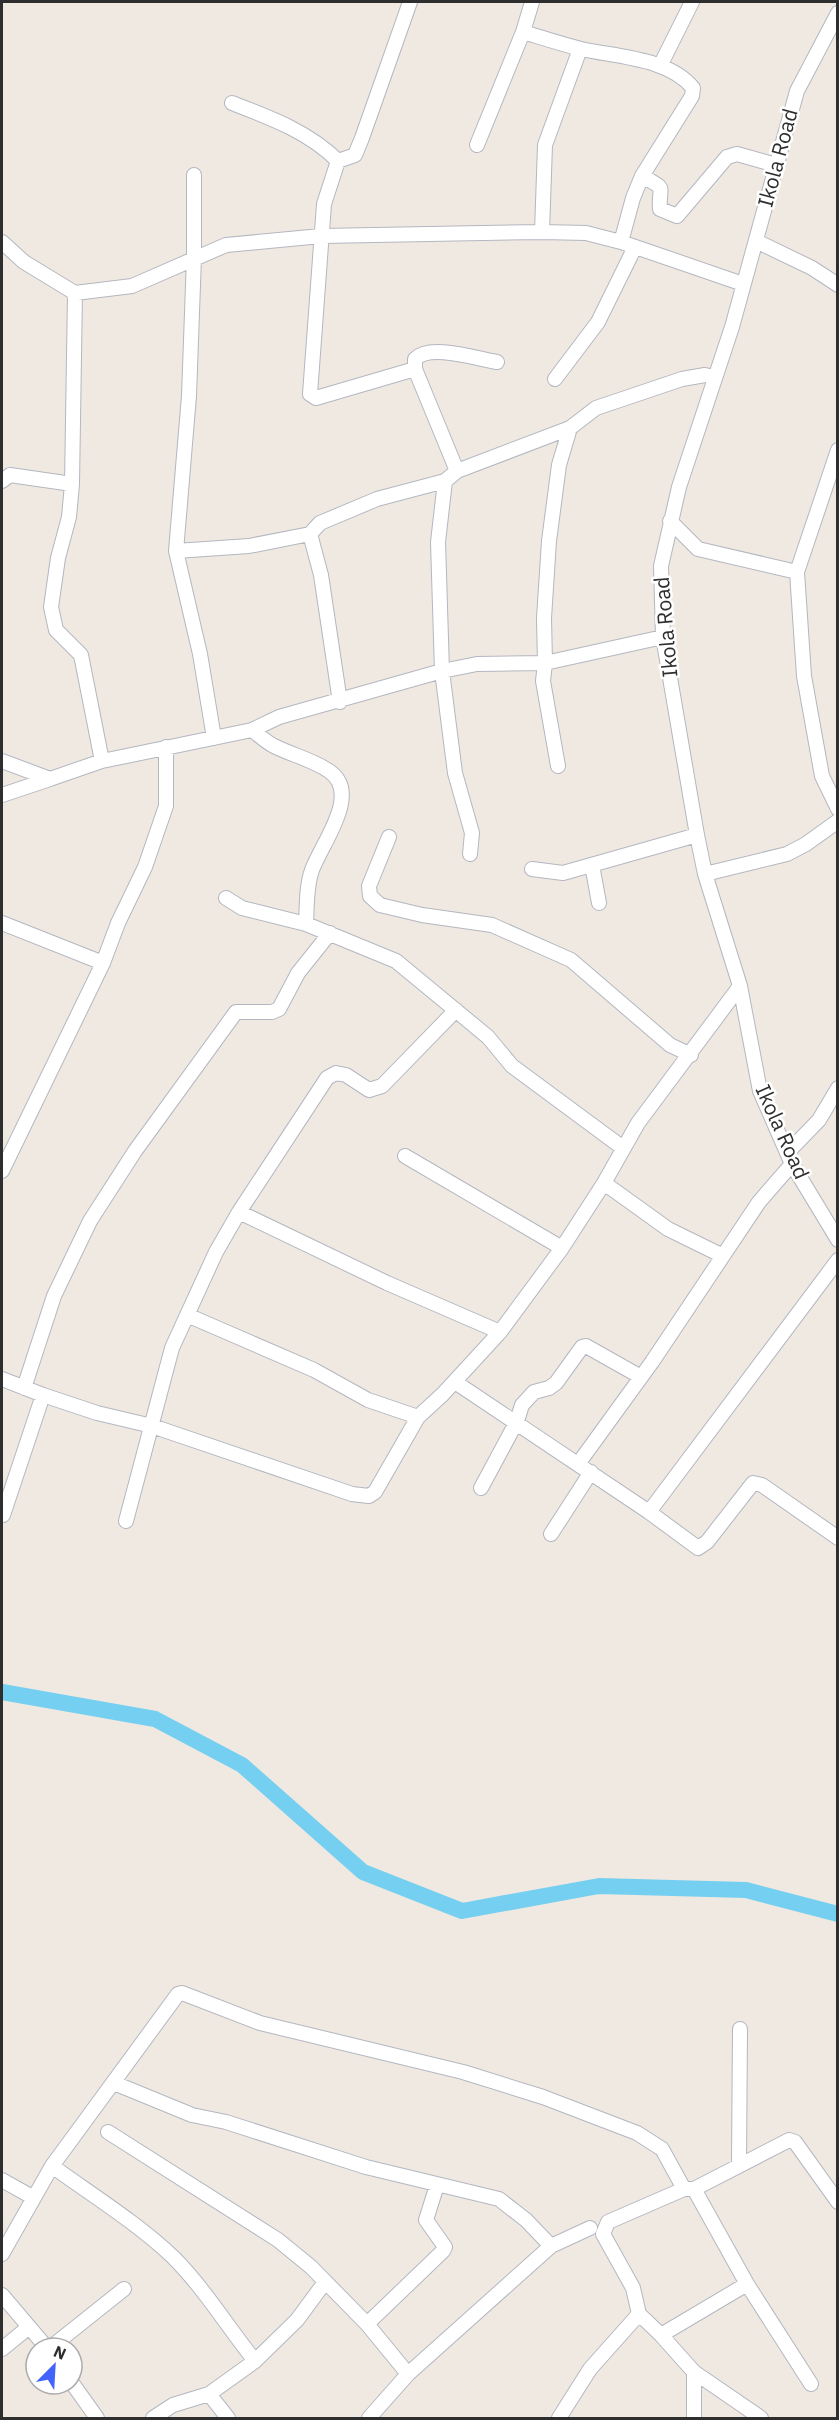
<svg xmlns="http://www.w3.org/2000/svg" width="839" height="2420" viewBox="0 0 839 2420" font-family="'IBM Plex Sans',sans-serif">
	<style>
		.lines { fill: none; stroke-linecap: round; stroke-linejoin: round }
		.river { stroke: #75cff0; stroke-width: 16 }
		.minor-casing { stroke: #b4b7c1; stroke-width: 16 }
		.minor { stroke: #fff; stroke-width: 14 }
		.labels { text-anchor: middle; stroke-width: 5; stroke-linejoin: round; paint-order: stroke }
		.street-label { font-size: 21px; fill: #2e2e2e; stroke: #fff }
	</style>
	<rect width="100%" height="100%" fill="#efe9e1"/>
	<g class="lines">
		<path class="river" d="M2 1692 155 1719 242 1765 363 1872 462 1911 599 1886 746 1890 838 1914"/>
		<defs>
			<path id="minor" d="M410 2 362 138 355 155 338 161 324 204 310 394 316 398 415 369
				M838 13 797 91 732 327 679 487 661 566 663 637 697 835 705 874 740 986 760 1091 792 1164 838 1240
				M523 32C543 38 562 44 581 49 617 57 669 58 693 88L692 96 642 176 633 198 621 242
				M660 66 692 2
				M232 103C271 118 309 132 338 161
				M477 145 523 32 532 2
				M194 175V257L189 396 176 551 200 654 214 738
				M642 176C669 191 658 184 660 209L677 216 727 157 737 154 776 165
				M542 232 545 145 580 49
				M756 241 812 268 838 285
				M2 242 24 262 75 293 132 286 226 245 321 236 542 232 586 233 621 242 743 284
				M75 293 72 484 69 517 58 558 51 607 56 630 81 655 102 761
				M555 379 598 322 635 247
				M838 450 797 572 804 676 822 776 838 809
				M457 471 415 369V359C430 343 477 359 497 362
				M2 481 10 475 72 484
				M670 521 698 549 797 572
				M310 534 321 575 340 702
				M176 551 249 546 310 534 320 523 377 499 445 481
				M252 730C259 735 266 742 274 746 292 755 313 760 329 771 362 793 322 843 312 870 306 887 307 906 306 924L396 961 488 1037 512 1066 623 1148
				M2 761 50 779 102 761 252 730 279 717 442 671 477 664 545 663 663 637
				M558 766 543 681 545 663 544 618 549 541 559 465 570 428
				M2 795 50 779
				M389 837 369 886 370 896 380 905 422 915 492 925 571 960 670 1045 691 1055
				M470 854 472 833 455 773 442 671 438 542 445 481 457 471 570 428 596 408 682 379 705 375 714 377
				M592 865 599 903
				M532 869 563 873 697 835
				M705 874 787 854 806 844 838 821
				M226 898 242 908 306 924
				M2 923 103 963
				M788 1152 819 1120 838 1088
				M405 1156 562 1248
				M2 1171 103 963 118 923 145 867 166 806V747
				M604 1183 668 1229 721 1255
				M239 1212 387 1283 500 1332
				M187 1315 314 1370 368 1400 418 1417
				M2 1379 43 1395 97 1413 152 1426 352 1494 369 1496 375 1492 418 1417 443 1394 500 1332 562 1248 604 1183 638 1123 740 986
				M455 1382 649 1512 698 1548 707 1542 753 1483 762 1485 838 1538
				M24 1388 54 1296 90 1221 135 1151 236 1012H272L279 1009 298 973 330 933
				M578 1464 652 1362 759 1202 792 1164
				M481 1488 517 1421 522 1405 534 1392 549 1388 556 1383 582 1347 586 1346 641 1377
				M649 1512 838 1260
				M3 1515 43 1395
				M126 1521 172 1348 216 1252 239 1212 327 1078 336 1073 346 1075 369 1090 382 1086 456 1010
				M551 1534 591 1472
				M114 2083 192 2115 226 2122 366 2167 499 2199 526 2220 551 2246
				M108 2132 278 2240 311 2267 367 2324 408 2374
				M739 2164 740 2029
				M52 2166C92 2195 137 2223 173 2257 204 2288 227 2326 255 2361
				M2 2180 34 2198
				M694 2189 747 2284 811 2384
				M2 2254 52 2166 178 1994 182 1993 260 2023 463 2072 543 2097 637 2133 662 2149 684 2189
				M2 2295 47 2348
				M367 2324 443 2251 445 2247 426 2220 437 2185
				M661 2335 747 2284
				M50 2348 124 2289
				M2 2349 29 2327
				M694 2372V2418
				M72 2383 97 2418
				M209 2394 228 2418
				M153 2418 173 2405 209 2394 255 2361 297 2320 325 2282
				M369 2418 408 2374 551 2246 590 2228
				M559 2418 590 2369 639 2314
				M761 2418 694 2372 661 2335 639 2314 633 2288 603 2234 608 2222 684 2189H694L789 2140 795 2142 838 2202"/>
		</defs>
		<use href="#minor" class="minor-casing"/>
		<use href="#minor" class="minor"/>
	</g>
	<g class="labels">
		<g class="street-label">
			<text transform="translate(778 158) rotate(-75)" y="7">Ikola Road</text>
			<text transform="translate(666 627) rotate(-95)" y="7">Ikola Road</text>
			<text transform="translate(782 1132) rotate(66)" y="7">Ikola Road</text>
		</g>
	</g>
	<rect width="839" height="2420" fill="none" stroke="#2e2e2e" stroke-width="6"/>
	<g transform="translate(54 2366) rotate(24)"><circle r="28" fill="#ffffff" stroke="#ababab" stroke-width="1.5"/>
	<path d="M0-4.5L10 22L0 15L-10 22Z" fill="#4264fb"/>
	<text y="-9" font-size="16" font-weight="bold" text-anchor="middle" fill="#2e2e2e">N</text>
	</g>
</svg>
